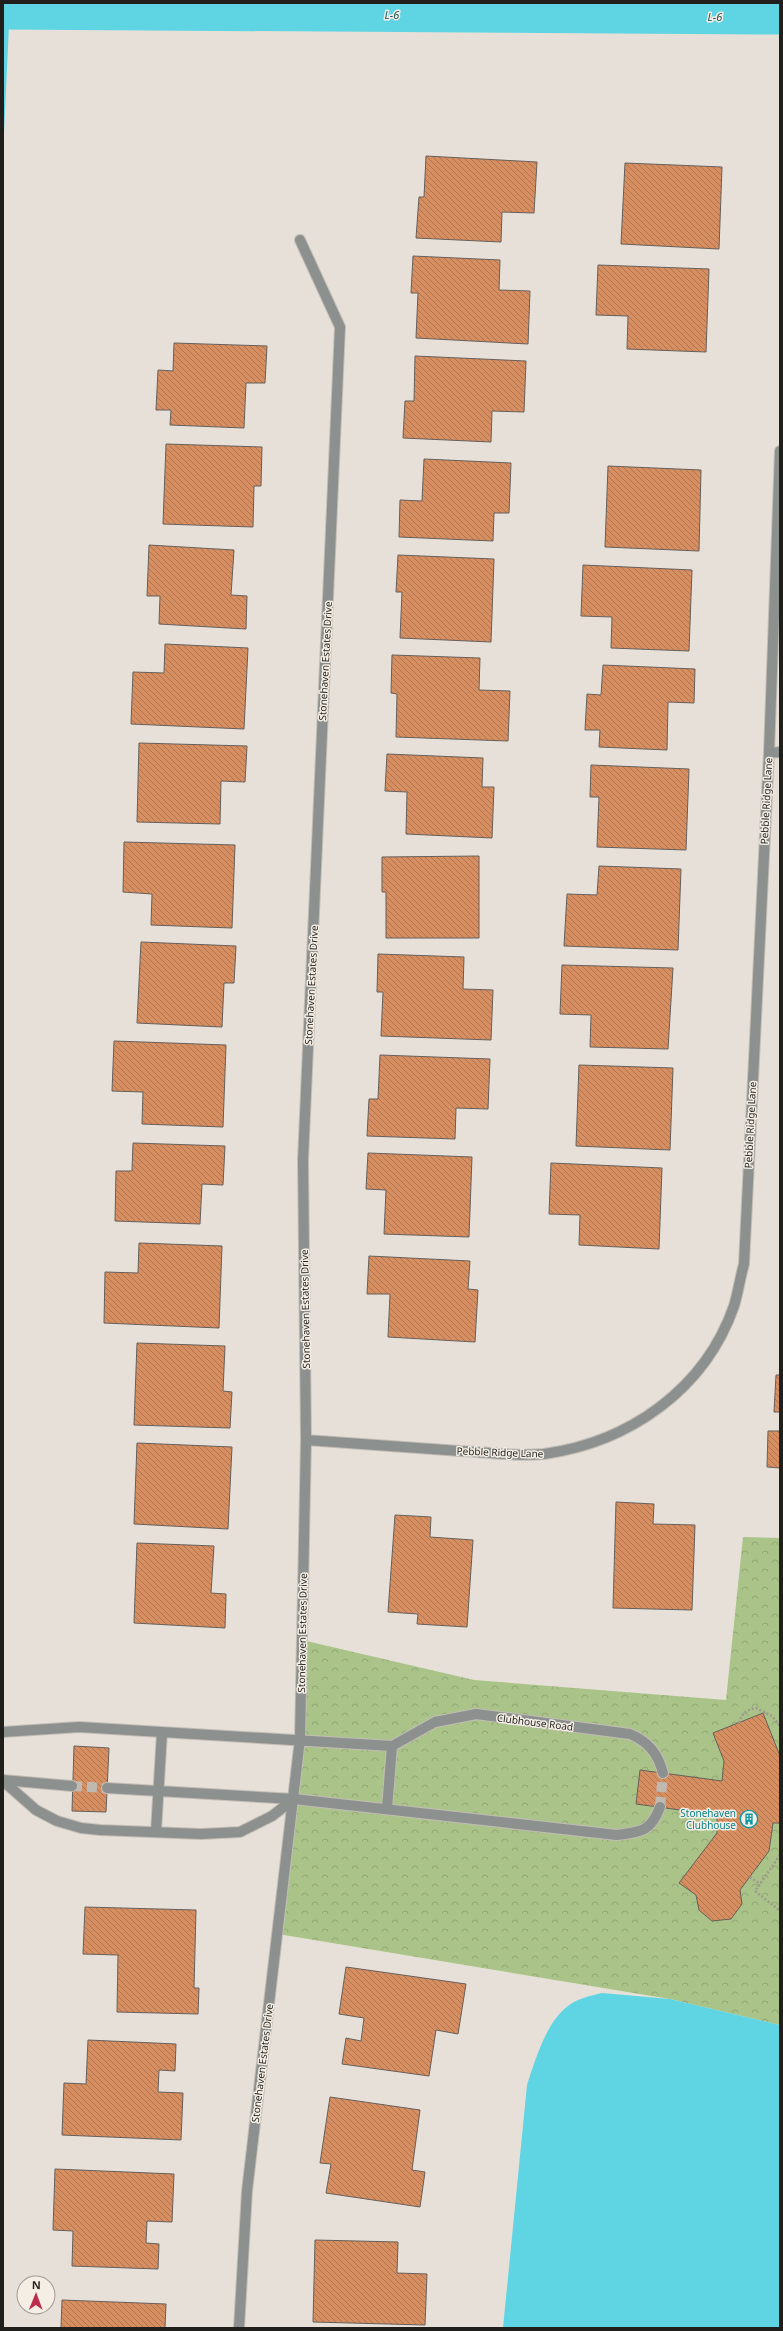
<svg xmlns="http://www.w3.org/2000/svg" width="783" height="2331" viewBox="0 0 783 2331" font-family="'Noto Sans',sans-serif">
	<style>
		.park { fill: url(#park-crowns) }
		.water { fill: #5fd4e2 }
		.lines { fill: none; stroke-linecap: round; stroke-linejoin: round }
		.canal { stroke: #5fd4e2; stroke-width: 35 }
		.building { fill: url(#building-back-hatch); stroke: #675f5a }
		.minor-tunnel { stroke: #bfb9b2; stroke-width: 10; stroke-dasharray: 10 5; stroke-linecap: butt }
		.minor-casing { stroke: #c3bdb6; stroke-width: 12 }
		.path { stroke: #9d9892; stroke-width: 2.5; stroke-dasharray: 2 2; stroke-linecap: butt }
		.minor { stroke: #8c908e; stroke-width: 10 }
		.labels { text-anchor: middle; stroke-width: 3; stroke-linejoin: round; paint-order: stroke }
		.street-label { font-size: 10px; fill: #211f1c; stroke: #f4eee5 }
		.culture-label { font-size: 10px; fill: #0d838f; stroke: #f4eee5; text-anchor: end }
		.water-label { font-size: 11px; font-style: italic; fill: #22555b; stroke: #f4eee5 }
	</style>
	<defs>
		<pattern id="park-crowns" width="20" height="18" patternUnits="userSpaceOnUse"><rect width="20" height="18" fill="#aac388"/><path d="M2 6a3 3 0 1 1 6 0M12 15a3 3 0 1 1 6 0" fill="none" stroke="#92a775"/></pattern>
		<pattern id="building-back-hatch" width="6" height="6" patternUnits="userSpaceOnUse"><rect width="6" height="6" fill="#d78f62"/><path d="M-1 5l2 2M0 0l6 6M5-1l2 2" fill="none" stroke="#ae7450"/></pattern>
	</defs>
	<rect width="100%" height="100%" fill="#e6e0d8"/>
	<path class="park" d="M743 1537 780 1538V2025L670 1999 278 1934 294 1799 302 1640 474 1680 726 1700Z"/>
	<path class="water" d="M3 3H10L3 155Z
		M602 1993 670 1999 780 2025V2328H503L527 2085C535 2061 546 2022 568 2006 578 1998 590 1996 602 1993Z"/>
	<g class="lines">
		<path class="canal" d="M3 12 780 17"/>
	</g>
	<path class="building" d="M426 156 537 162 534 213 502 212 501 242 416 238 419 197H424Z
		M625 163 722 167 719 249 621 244Z
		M413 256 500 260 499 290 530 291 528 344 416 338 418 293H411Z
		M598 265 709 269 706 352 627 349 628 316 596 315Z
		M174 343 267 346 265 383H246L244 428 170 425 171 410H156L158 370 173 371Z
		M415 356 526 361 524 412 492 411 491 442 403 438 405 401H414Z
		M166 444 262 447 261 486H254L253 527 163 524Z
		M424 459 511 463 509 513H494L493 541 399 537 400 500 422 501Z
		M608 466 701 470 699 551 605 547Z
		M149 545 234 550 231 595 247 596 246 629 159 624 160 596H147Z
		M398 555 494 559 491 642 400 638 402 592H396Z
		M583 565 692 570 689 651 611 648 612 617 581 616Z
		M165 644 248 648 244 729 131 724 133 672 164 673Z
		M392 655 480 658 479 690 510 691 508 741 396 737 397 694 391 693Z
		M603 665 695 669 694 703 668 702 667 750 599 747 600 730H585L587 694 601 695Z
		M139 743 247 746 245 782 221 781 220 824 137 822Z
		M387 754 483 758 482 787H494L492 838 406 834 407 792 385 791Z
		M591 765 689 769 686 850 597 847 599 797H590Z
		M124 842 235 845 232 928 151 925 152 894 123 892Z
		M479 856V938H386V892H382V857Z
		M599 866 681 869 678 950 564 946 567 894 597 895Z
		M141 942 236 946 234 983H224L222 1027 137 1023Z
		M378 954 464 957 463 989 493 990 491 1040 381 1036 383 992H377Z
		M562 965 673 968 668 1049 590 1047 591 1015 560 1014Z
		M114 1041 226 1045 223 1127 142 1124 143 1092 112 1091Z
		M380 1055 490 1059 488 1109 456 1108 455 1139 367 1136 369 1099H378Z
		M579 1065 673 1068 670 1150 576 1146Z
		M133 1143 225 1146 223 1185 202 1184 200 1224 115 1221 116 1171H132Z
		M368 1153 472 1157 469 1237 384 1234 386 1190 366 1189Z
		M551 1163 662 1168 659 1249 579 1245 580 1215 549 1214Z
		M139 1243 222 1246 219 1328 104 1323 105 1272 138 1273Z
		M369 1256 470 1261 468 1289 478 1290 475 1342 388 1337 390 1294H367Z
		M137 1343 225 1346 223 1391 232 1392 230 1428 134 1425Z
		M776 1375H780V1412H774Z
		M768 1431H780V1468L767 1467Z
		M137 1443 232 1447 228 1529 134 1524Z
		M616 1502 654 1504 653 1524 695 1525 692 1610 613 1608Z
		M395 1515 431 1517 430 1537 473 1540 467 1627 417 1624 418 1614 388 1612Z
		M137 1543 214 1546 211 1593 226 1594 225 1628 134 1623Z
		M763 1713 780 1756V1823H773L769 1851 740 1890 742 1904 731 1919 712 1921 699 1910 696 1895 679 1883 717 1833V1815L636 1804 640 1770 722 1781 724 1761 713 1733Z
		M74 1746 109 1748 106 1812 72 1811Z
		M85 1907 196 1910 194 1988H199L198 2014 117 2012 118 1955 83 1954Z
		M346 1967 466 1984 458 2034 436 2030 429 2076 342 2064 346 2038 361 2041 364 2018 339 2014Z
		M88 2040 176 2044 175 2071 159 2070 158 2092 183 2093 181 2140 62 2135 64 2083 86 2084Z
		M330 2097 420 2110 412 2170 425 2172 420 2207 326 2193 331 2164 320 2163Z
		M55 2169 174 2174 172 2222 147 2221 146 2243 159 2244 158 2269 72 2266 73 2231 53 2230Z
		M315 2240 398 2242 397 2273 427 2274 425 2325 313 2322Z
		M62 2300 166 2304 165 2328H61Z"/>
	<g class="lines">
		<path class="minor-tunnel" d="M72 1786 107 1788
			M660 1807 663 1773"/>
		<defs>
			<path id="minor" d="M769 753 780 752
				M306 1440C357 1444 409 1447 460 1451 487 1452 517 1457 544 1454 630 1442 705 1389 734 1306 738 1293 740 1278 744 1264L769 753 780 451
				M3 1732 79 1727 392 1746 435 1722 476 1714 630 1734C649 1742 658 1754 663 1773
				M3 1780 72 1786
				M3 1781 36 1810 57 1821 81 1828 100 1830 201 1834 240 1832 272 1816 294 1799
				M107 1788 294 1799 617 1835C640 1832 651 1832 660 1807
				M387 1809 392 1746
				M156 1832 162 1732
				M239 2328 247 2191 300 1739 306 1440 303 1160 340 327 300 240"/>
		</defs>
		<use href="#minor" class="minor-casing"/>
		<path class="path" d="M739 1723C742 1713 746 1710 756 1708L772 1716 780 1726
			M780 1855 755 1891 780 1911
			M750 1877 760 1884"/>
		<use href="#minor" class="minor"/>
	</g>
	<defs>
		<symbol id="building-ring" viewBox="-11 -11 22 22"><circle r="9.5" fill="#f4eee5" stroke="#0f9aa8" stroke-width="1.5"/><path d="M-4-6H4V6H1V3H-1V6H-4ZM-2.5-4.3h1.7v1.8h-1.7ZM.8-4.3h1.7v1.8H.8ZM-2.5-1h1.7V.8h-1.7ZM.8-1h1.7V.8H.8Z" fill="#0f9aa8"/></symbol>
	</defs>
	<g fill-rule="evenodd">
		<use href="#building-ring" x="739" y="1809" width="20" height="20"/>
	</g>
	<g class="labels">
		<g class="street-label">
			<text transform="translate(325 661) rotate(-87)" y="4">Stonehaven Estates Drive</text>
			<text transform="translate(766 801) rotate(-87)" y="4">Pebble Ridge Lane</text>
			<text transform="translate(311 985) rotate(-87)" y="4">Stonehaven Estates Drive</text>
			<text transform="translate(750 1125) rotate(-87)" y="4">Pebble Ridge Lane</text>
			<text transform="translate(305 1309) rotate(-91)" y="4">Stonehaven Estates Drive</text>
			<text transform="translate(500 1452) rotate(2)" y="4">Pebble Ridge Lane</text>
			<text transform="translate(302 1633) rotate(-89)" y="4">Stonehaven Estates Drive</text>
			<text transform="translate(535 1722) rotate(7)" y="4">Clubhouse Road</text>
			<text transform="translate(262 2063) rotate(-83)" y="4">Stonehaven Estates Drive</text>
		</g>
		<g class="culture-label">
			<text x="736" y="1817">Stonehaven<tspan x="736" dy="12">Clubhouse</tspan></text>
		</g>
		<g class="water-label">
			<text x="392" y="19">L-6</text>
			<text x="715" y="21">L-6</text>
		</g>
	</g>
	<rect width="783" height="2331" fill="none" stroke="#211f1c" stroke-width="8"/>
	<g transform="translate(36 2295) rotate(1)"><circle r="19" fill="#f4eee5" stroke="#a09b95"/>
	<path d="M0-3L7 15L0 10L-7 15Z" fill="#bd2c4d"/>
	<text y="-6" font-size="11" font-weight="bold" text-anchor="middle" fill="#211f1c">N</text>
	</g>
</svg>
